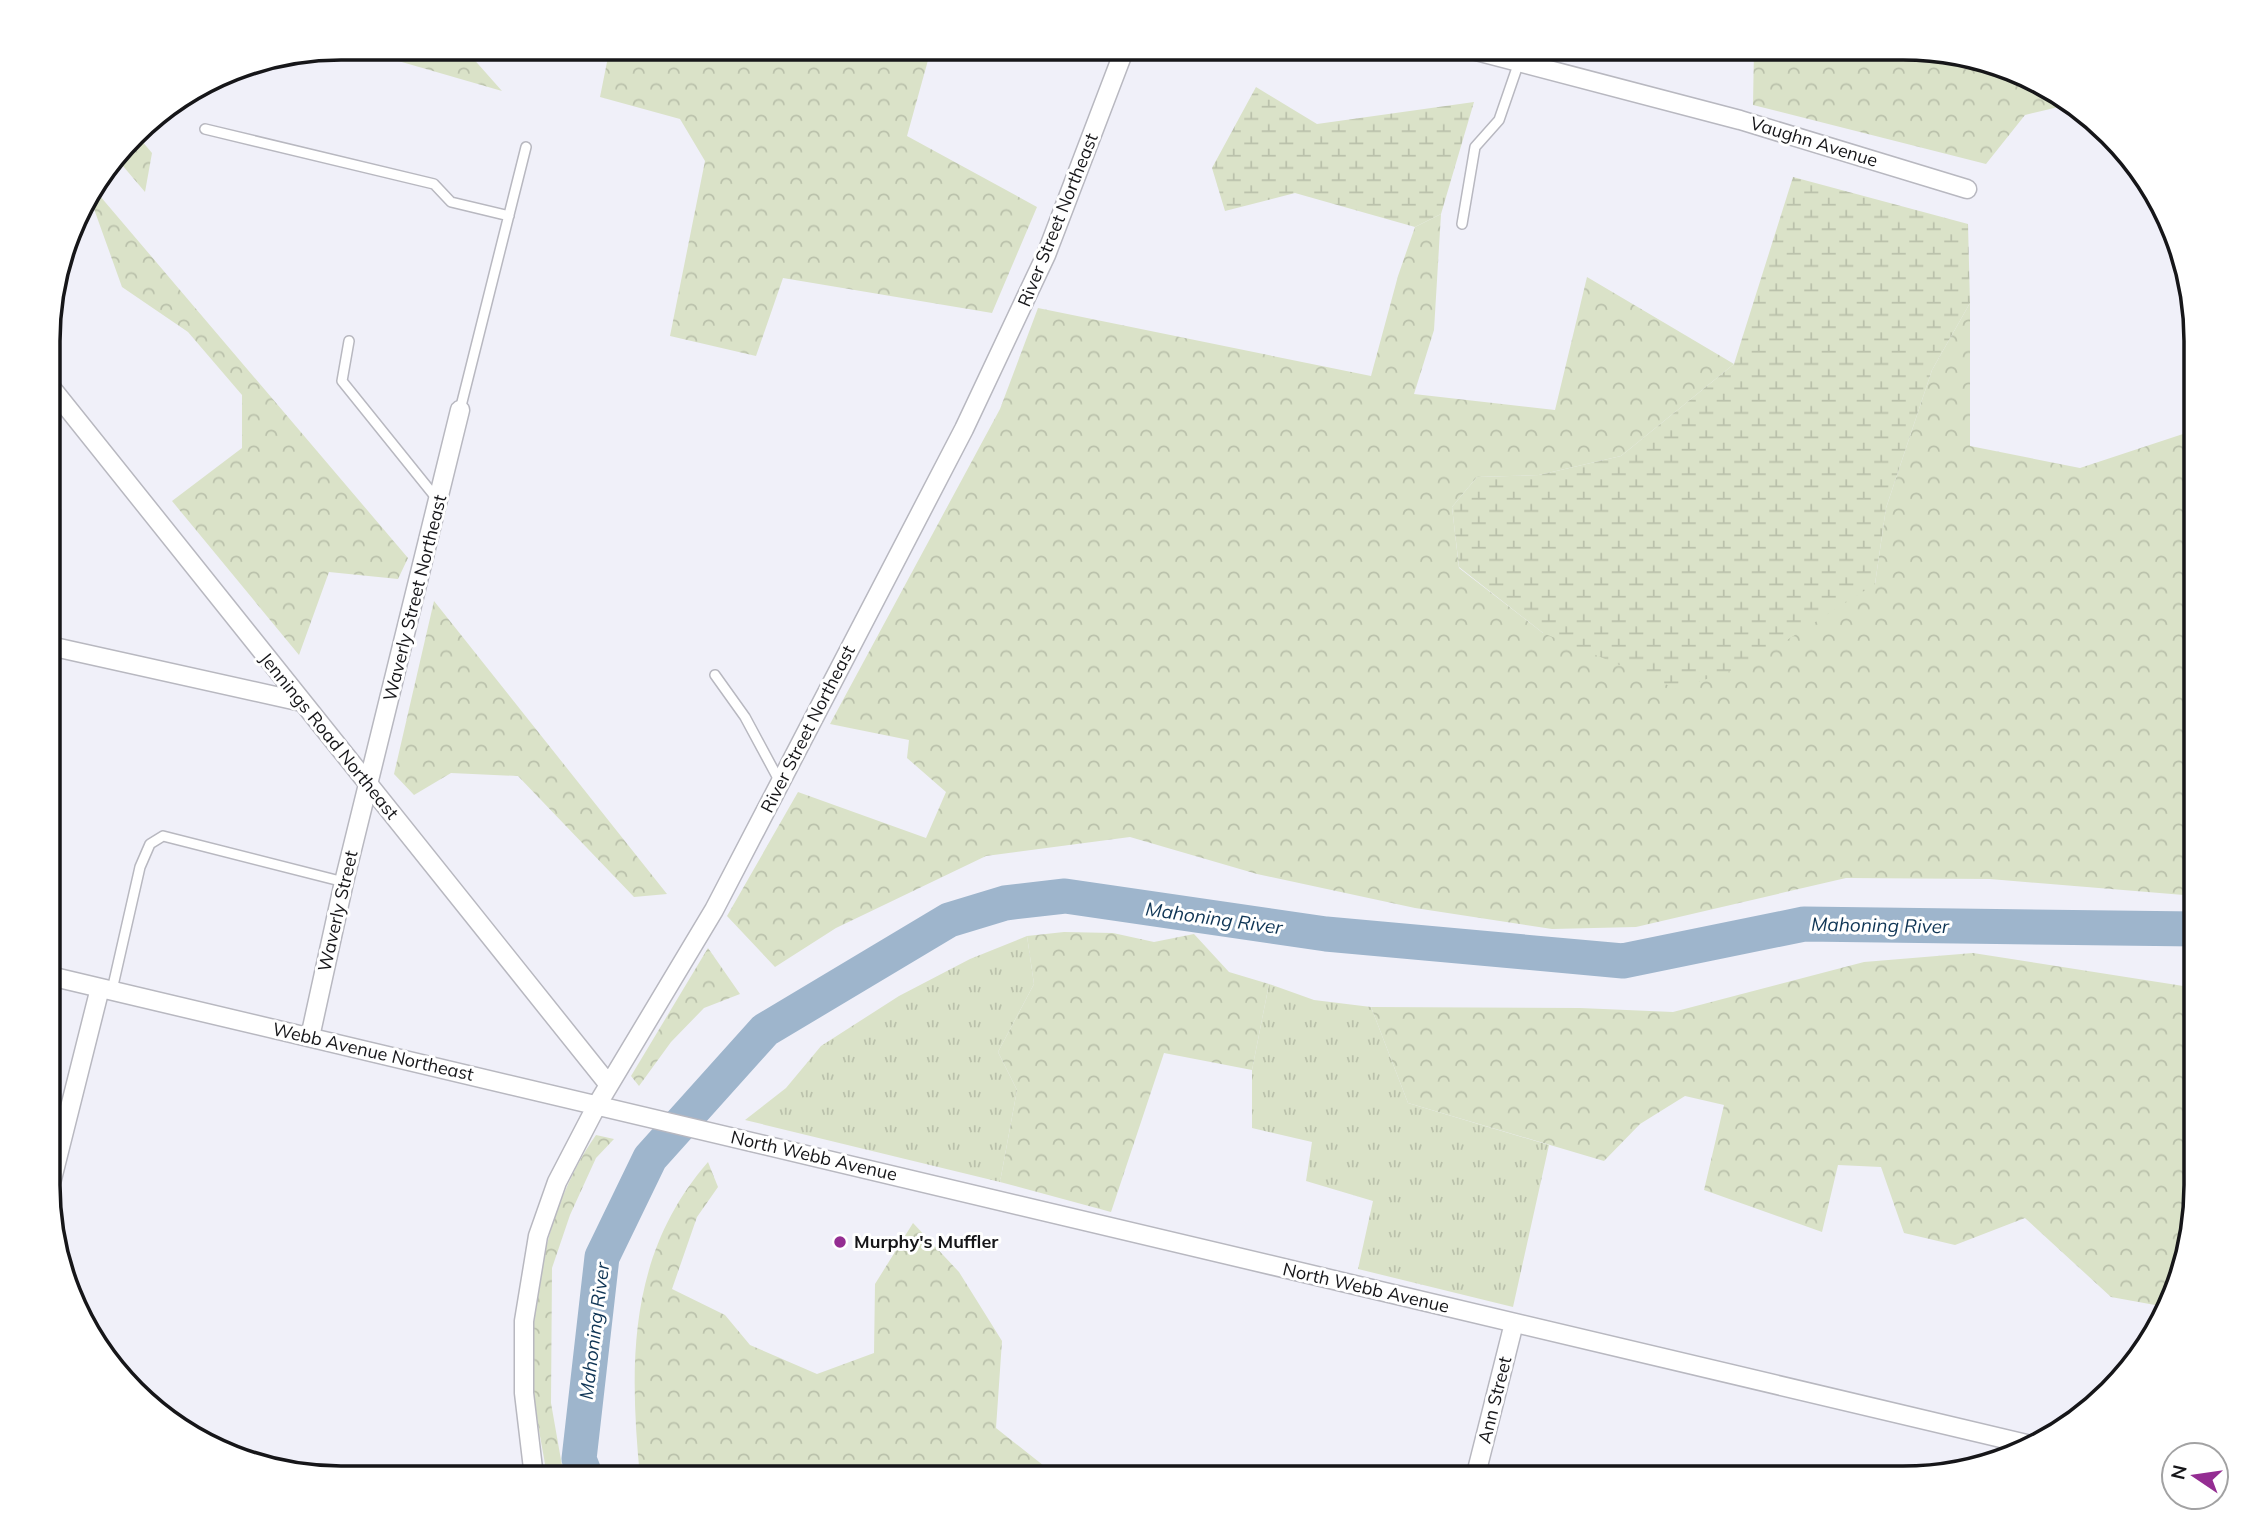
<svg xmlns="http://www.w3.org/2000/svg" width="2244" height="1525" viewBox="0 0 2244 1525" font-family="Mulish,sans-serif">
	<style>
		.grass { fill: url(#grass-tufts) }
		.forest { fill: url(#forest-crowns) }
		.wetland { fill: url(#wetland-marsh) }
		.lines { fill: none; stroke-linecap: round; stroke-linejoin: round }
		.river { stroke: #9eb5cc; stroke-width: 35 }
		.service-casing { stroke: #b8b8c0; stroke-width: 12 }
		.minor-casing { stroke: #b8b8c0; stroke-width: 21 }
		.service { stroke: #fff; stroke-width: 9 }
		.minor { stroke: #fff; stroke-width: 18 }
		.poi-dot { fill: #942d92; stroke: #fff; stroke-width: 2.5 }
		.labels { text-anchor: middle; stroke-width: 6; stroke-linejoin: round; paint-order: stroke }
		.street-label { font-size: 18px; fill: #161619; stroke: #fff }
		.poi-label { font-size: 18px; font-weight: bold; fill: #161619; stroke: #fff; text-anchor: start }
		.water-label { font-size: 19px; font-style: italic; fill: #0f3555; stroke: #fff }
		.rim { fill: none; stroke: #161619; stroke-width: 3.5 }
	</style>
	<defs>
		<pattern id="grass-tufts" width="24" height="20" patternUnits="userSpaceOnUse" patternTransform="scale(1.75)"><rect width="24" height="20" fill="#dae2c8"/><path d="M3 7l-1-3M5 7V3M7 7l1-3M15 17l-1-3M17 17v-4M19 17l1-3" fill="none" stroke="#bac1ab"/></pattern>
		<pattern id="forest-crowns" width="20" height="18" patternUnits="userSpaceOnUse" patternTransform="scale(1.75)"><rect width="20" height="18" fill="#dae2c8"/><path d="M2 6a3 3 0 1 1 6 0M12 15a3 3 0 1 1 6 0" fill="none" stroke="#bac1ab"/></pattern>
		<pattern id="wetland-marsh" width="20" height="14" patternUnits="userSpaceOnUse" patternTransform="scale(1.75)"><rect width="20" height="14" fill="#dae2c8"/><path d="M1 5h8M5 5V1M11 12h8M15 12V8" fill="none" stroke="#bac1ab"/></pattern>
	</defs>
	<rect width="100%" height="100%" fill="#f0f0f9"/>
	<path class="grass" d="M1027 936 1034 984 998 1052 1017 1090 1000 1182 745 1120 786 1088 821 1046 899 996 970 959Z
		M1269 984 1314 1000 1371 1007 1408 1103 1549 1145 1513 1307 1358 1269 1373 1201 1306 1181 1312 1142 1252 1128V1070Z"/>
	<path class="forest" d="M350 47H463L502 91Z
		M610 47H921L930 53 907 136 1037 207 992 313 783 278 756 356 670 336 705 161 680 119 600 97Z
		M1754 48H1922L1998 63 2082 108 2117 151 2063 106 2025 115 1986 164 1753 105Z
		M136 134 152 153 145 192 117 159Z
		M94 189 408 558 398 579 329 572 299 655 172 501 242 448V395L188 332 122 287 89 195Z
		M1441 214 1434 330 1414 394 1555 410 1587 277 1734 364 1621 456 1539 475 1477 477 1452 507 1459 568 1543 633 1875 584 1886 508 1932 370 1970 303V446L2080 468 2183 434 2196 423V896L1990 879 1846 878 1636 927 1552 929 1415 908 1257 874 1130 837 986 856 836 928 775 967 727 916 798 792 926 838 946 792 907 758 909 740 830 724 1000 409 1038 308 1371 376 1398 276 1415 227Z
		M434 601 667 894 634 897 518 776 451 773 414 795 394 774Z
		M1064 932 1113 933 1154 942 1194 934 1229 972 1269 984 1252 1070 1164 1053 1111 1212 1000 1182 1017 1090 998 1052 1034 984 1027 936Z
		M708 948 740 994 704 1008 671 1042 639 1086 631 1076Z
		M1973 953 2196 988V1203L2181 1279 2166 1307 2111 1297 2025 1218 1955 1245 1904 1233 1881 1167 1838 1165 1822 1232 1704 1190 1724 1105 1685 1096 1640 1124 1604 1161 1408 1103 1371 1007 1580 1008 1673 1012 1864 962Z
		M596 1135 614 1139 596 1158 570 1215 552 1268 551 1403 564 1477H547C543 1449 536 1420 534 1392 527 1306 546 1206 596 1135Z
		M708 1162 718 1187 697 1217 672 1289 725 1315 750 1345 817 1374 874 1353 875 1284 913 1223 959 1272 1002 1341 996 1428 1058 1477H640C629 1362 628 1254 708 1162Z"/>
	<path class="wetland" d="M1256 87 1317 124 1474 102 1441 214 1415 227 1295 193 1225 211 1212 168Z
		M1793 177 1968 224 1970 303 1932 370 1886 508 1875 584 1748 665 1677 689 1543 633 1459 567 1452 507 1477 477 1539 475 1621 456 1734 364Z"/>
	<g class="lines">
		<path class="river" d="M586 1477 579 1459 602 1257 650 1158 765 1030 949 920 1005 903 1065 896 1326 934 1623 961 1804 924 2196 929"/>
		<defs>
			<path id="service" d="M205 129 434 184 451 202 509 216
				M1462 224 1475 147 1499 120 1519 62
				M349 341 342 381 437 499
				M460 410 526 147
				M715 675 745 717 780 782
				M112 990 140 867 150 844 163 836 344 882"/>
			<path id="minor" d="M1465 48 1740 120 1967 189
				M50 386 609 1085
				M50 646 302 702
				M50 976 2035 1446
				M310 1037 344 882 460 410
				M50 1187 100 988
				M534 1477 524 1393V1321L538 1236 557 1182 597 1105 714 910 964 429 1046 255 1125 48
				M1475 1478 1514 1323"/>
		</defs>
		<use href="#service" class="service-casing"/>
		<use href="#minor" class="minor-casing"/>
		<use href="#service" class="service"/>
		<use href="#minor" class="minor"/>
	</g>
	<circle class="poi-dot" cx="840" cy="1242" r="7"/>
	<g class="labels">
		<g class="street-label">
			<text transform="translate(1814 142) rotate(17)" y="6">Vaughn Avenue</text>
			<text transform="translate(1058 220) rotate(-68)" y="6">River Street Northeast</text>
			<text transform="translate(415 598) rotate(-76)" y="6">Waverly Street Northeast</text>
			<text transform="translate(808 729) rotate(-63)" y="6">River Street Northeast</text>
			<text transform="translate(329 736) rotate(51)" y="6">Jennings Road Northeast</text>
			<text transform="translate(338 911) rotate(-77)" y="6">Waverly Street</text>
			<text transform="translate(373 1052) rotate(13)" y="6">Webb Avenue Northeast</text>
			<text transform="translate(814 1156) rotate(13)" y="6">North Webb Avenue</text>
			<text transform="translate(1366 1288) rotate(13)" y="6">North Webb Avenue</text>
			<text transform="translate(1495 1400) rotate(-76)" y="6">Ann Street</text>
		</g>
		<g class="poi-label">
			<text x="854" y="1248">Murphy's Muffler</text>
		</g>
		<g class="water-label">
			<text transform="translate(1214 918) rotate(8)" y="7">Mahoning River</text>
			<text transform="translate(1880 925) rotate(1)" y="7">Mahoning River</text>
			<text transform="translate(594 1331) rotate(-83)" y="7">Mahoning River</text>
		</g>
	</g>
	<path d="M0 0H2244V1525H0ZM341 60H1903A281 281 0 0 1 2184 341V1185A281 281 0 0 1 1903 1466H341A281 281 0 0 1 60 1185V341A281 281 0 0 1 341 60Z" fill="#fff" fill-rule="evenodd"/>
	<path class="rim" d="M341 60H1903A281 281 0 0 1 2184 341V1185A281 281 0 0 1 1903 1466H341A281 281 0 0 1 60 1185V341A281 281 0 0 1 341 60Z"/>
	<g transform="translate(2195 1476) rotate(283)"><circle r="33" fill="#ffffff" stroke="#a2a2a3" stroke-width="2"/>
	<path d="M0-5L12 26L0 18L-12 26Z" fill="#942d92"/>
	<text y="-10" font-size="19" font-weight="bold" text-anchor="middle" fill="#161619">N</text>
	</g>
</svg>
